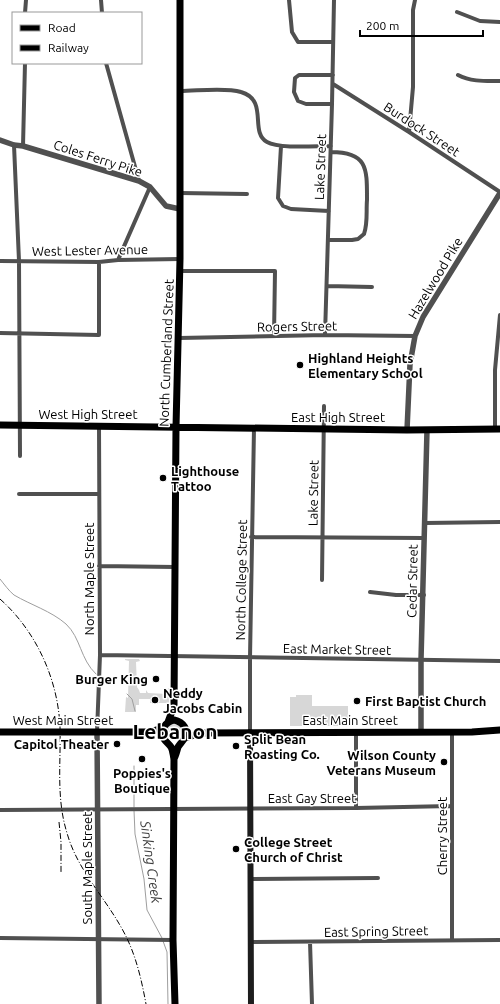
<svg xmlns="http://www.w3.org/2000/svg" width="500" height="1004" viewBox="0 0 500 1004" font-family="Ubuntu,sans-serif">
	<style>
		.green { fill: #d7d7d7 }
		.lines { fill: none; stroke-linecap: round; stroke-linejoin: round }
		.stream { stroke: #9e9e9e; stroke-width: 1 }
		.minor { stroke: #505050; stroke-width: 4 }
		.tertiary { stroke: #505050; stroke-width: 5.5 }
		.secondary { stroke: #1d1d1d; stroke-width: 6 }
		.primary { stroke: #000; stroke-width: 7 }
		.rail { stroke: #000; stroke-width: 1; stroke-dasharray: 6 2 1 2; stroke-linecap: butt }
		.poi-dot { fill: #000; stroke: #fff; stroke-width: 1.5 }
		.labels { text-anchor: middle; stroke-width: 3; stroke-linejoin: round; paint-order: stroke }
		.street-label { font-size: 13px; fill: #000; stroke: #fff }
		.poi-label { font-size: 13px; font-weight: bold; fill: #000; stroke: #fff; text-anchor: start }
		.water-label { font-size: 14px; font-style: italic; fill: #3f3f3f; stroke: #fff }
		.town-label { font-size: 21px; font-weight: bold; fill: #000; stroke: #fff }
	</style>
	<rect width="100%" height="100%" fill="#fff"/>
	<path class="green" d="M125 659H139L140 661 136 662 137 687 139 690 140 693H146V690L148 693 167 694 168 688H169V703H150V699H139V705H136V712H125L126 697 128 698 129 661 125 660Z
		M296 695H312V706H348V722H349V726H290V697H296Z
		M166 732a8 8 0 1 1 16 0a8 8 0 1 1-16 0Z"/>
	<g class="lines">
		<path class="stream" d="M0 579C4 584 9 591 14 595 31 605 51 611 66 624 81 638 80 659 96 674
			M127 694 132 699 135 711
			M134 807V766
			M134 810 135 834 144 879 147 910 162 938
			M163 941 167 952 168 1004"/>
		<path class="minor" d="M101 0 102 13
			M289 0 292 32 298 42H333
			M457 12 480 21 500 22
			M25 13 26 0
			M106 63 139 181
			M458 75C471 82 486 81 500 81
			M333 84 409 132 500 192
			M180 91C197 91 225 87 241 92 269 100 249 132 267 142 279 149 315 146 331 146
			M332 104H306L298 101 294 92 295 78 299 75H333
			M409 132 413 87V10L415 0
			M14 145 19 261 20 456
			M23 146 25 63
			M281 146 278 198 283 206 291 209 329 211
			M180 193 247 194
			M328 240H352L358 239 364 234C368 223 366 211 367 200 367 169 368 152 331 152
			M118 260 150 187
			M0 261 99 262 118 260 180 259
			M180 271H275L274 336
			M327 286 372 287
			M0 333 99 335V262
			M325 335 332 104 334 0
			M179 338 325 335 415 336
			M495 429V370L500 315
			M19 494H99
			M425 523 500 522
			M251 537 424 538
			M99 566 175 567
			M322 580 324 406
			M370 592 396 595H424
			M100 655 500 661
			M97 732 100 655 99 426
			M250 732V658L254 428
			M452 732V940
			M356 808V733
			M0 810 356 808 451 806
			M251 879 378 878
			M0 938 173 940
			M251 942 500 940
			M310 942 312 1004"/>
		<path class="tertiary" d="M0 140 14 145 23 146 139 181 150 187 166 206 180 209
			M407 430 410 364 415 336 423 317 500 193
			M97 732 99 1004
			M421 732V660L427 430"/>
		<path class="secondary" d="M250 732 251 1004"/>
		<path class="primary" d="M0 425 407 430 500 429
			M168 722 174 706 176 427 180 259V0
			M0 732H149L163 728
			M185 738 201 733 472 732 500 730
			M174 759C176 755 177 751 178 747 180 744 182 742 184 739 190 730 183 722 174 720 165 722 159 731 164 739 166 742 169 744 171 747 173 750 173 755 174 759L173 940 175 1004"/>
		<path class="rail" d="M0 599C36 631 58 679 60 727 61 763 56 798 67 833 77 869 103 895 121 927 135 951 141 977 146 1004
			M59 822 61 842V873"/>
	</g>
	<g class="poi-dot">
		<circle cx="300" cy="365" r="4"/>
		<circle cx="163" cy="478" r="4"/>
		<circle cx="156" cy="679" r="4"/>
		<circle cx="155" cy="700" r="4"/>
		<circle cx="357" cy="701" r="4"/>
		<circle cx="117" cy="744" r="4"/>
		<circle cx="236" cy="746" r="4"/>
		<circle cx="142" cy="759" r="4"/>
		<circle cx="444" cy="762" r="4"/>
		<circle cx="236" cy="849" r="4"/>
	</g>
	<g class="labels">
		<g class="street-label">
			<text transform="translate(422 129) rotate(33)" y="5">Burdock Street</text>
			<text transform="translate(98 158) rotate(18)" y="5">Coles Ferry Pike</text>
			<text transform="translate(320 167) rotate(-88)" y="5">Lake Street</text>
			<text transform="translate(90 250) rotate(-1)" y="5">West Lester Avenue</text>
			<text transform="translate(435 278) rotate(-59)" y="5">Hazelwood Pike</text>
			<text transform="translate(297 326) rotate(-1)" y="5">Rogers Street</text>
			<text transform="translate(166 353) rotate(-88)" y="5">North Cumberland Street</text>
			<text x="88" y="419">West High Street</text>
			<text x="338" y="422">East High Street</text>
			<text transform="translate(313 493) rotate(-89)" y="5">Lake Street</text>
			<text transform="translate(89 579) rotate(-90)" y="5">North Maple Street</text>
			<text transform="translate(241 580) rotate(-89)" y="5">North College Street</text>
			<text transform="translate(412 581) rotate(-89)" y="5">Cedar Street</text>
			<text transform="translate(337 649) rotate(1)" y="5">East Market Street</text>
			<text x="63" y="725">West Main Street</text>
			<text x="350" y="725">East Main Street</text>
			<text x="312" y="803">East Gay Street</text>
			<text transform="translate(442 836) rotate(-90)" y="5">Cherry Street</text>
			<text transform="translate(87 868) rotate(-90)" y="5">South Maple Street</text>
			<text transform="translate(376 931) rotate(-1)" y="5">East Spring Street</text>
		</g>
		<g class="poi-label">
			<text x="308" y="363">Highland Heights<tspan x="308" dy="15">Elementary School</tspan></text>
			<text x="171" y="476">Lighthouse<tspan x="171" dy="15">Tattoo</tspan></text>
			<text x="148" y="684" text-anchor="end">Burger King</text>
			<text x="163" y="698">Neddy<tspan x="163" dy="15">Jacobs Cabin</tspan></text>
			<text x="365" y="706">First Baptist Church</text>
			<text x="244" y="744">Split Bean<tspan x="244" dy="15">Roasting Co.</tspan></text>
			<text x="109" y="749" text-anchor="end">Capitol Theater</text>
			<text x="436" y="760" text-anchor="end">Wilson County<tspan x="436" dy="15">Veterans Museum</tspan></text>
			<text x="142" y="778" text-anchor="middle">Poppies's<tspan x="142" dy="15">Boutique</tspan></text>
			<text x="244" y="847">College Street<tspan x="244" dy="15">Church of Christ</tspan></text>
		</g>
		<g class="water-label">
			<text transform="translate(151 862) rotate(82)" y="5">Sinking Creek</text>
		</g>
		<g class="town-label">
			<text x="175" y="739">Lebanon</text>
		</g>
	</g>
	<rect x="12" y="12" width="130" height="52" fill="#ffffff" stroke="#999999"/>
	<rect x="20" y="25" width="20" height="6" fill="#000000" stroke="#999999"/>
	<text x="48" y="32" font-size="12" fill="#000000">Road</text>
	<rect x="20" y="45" width="20" height="6" fill="#000000" stroke="#999999"/>
	<text x="48" y="52" font-size="12" fill="#000000">Railway</text>
	<path d="M360 30v6h123v-6" fill="none" stroke="#000000" stroke-width="2"/>
	<text x="366" y="30" font-size="12" fill="#000000" stroke="#ffffff" stroke-width="3" paint-order="stroke">200 m</text>
</svg>
